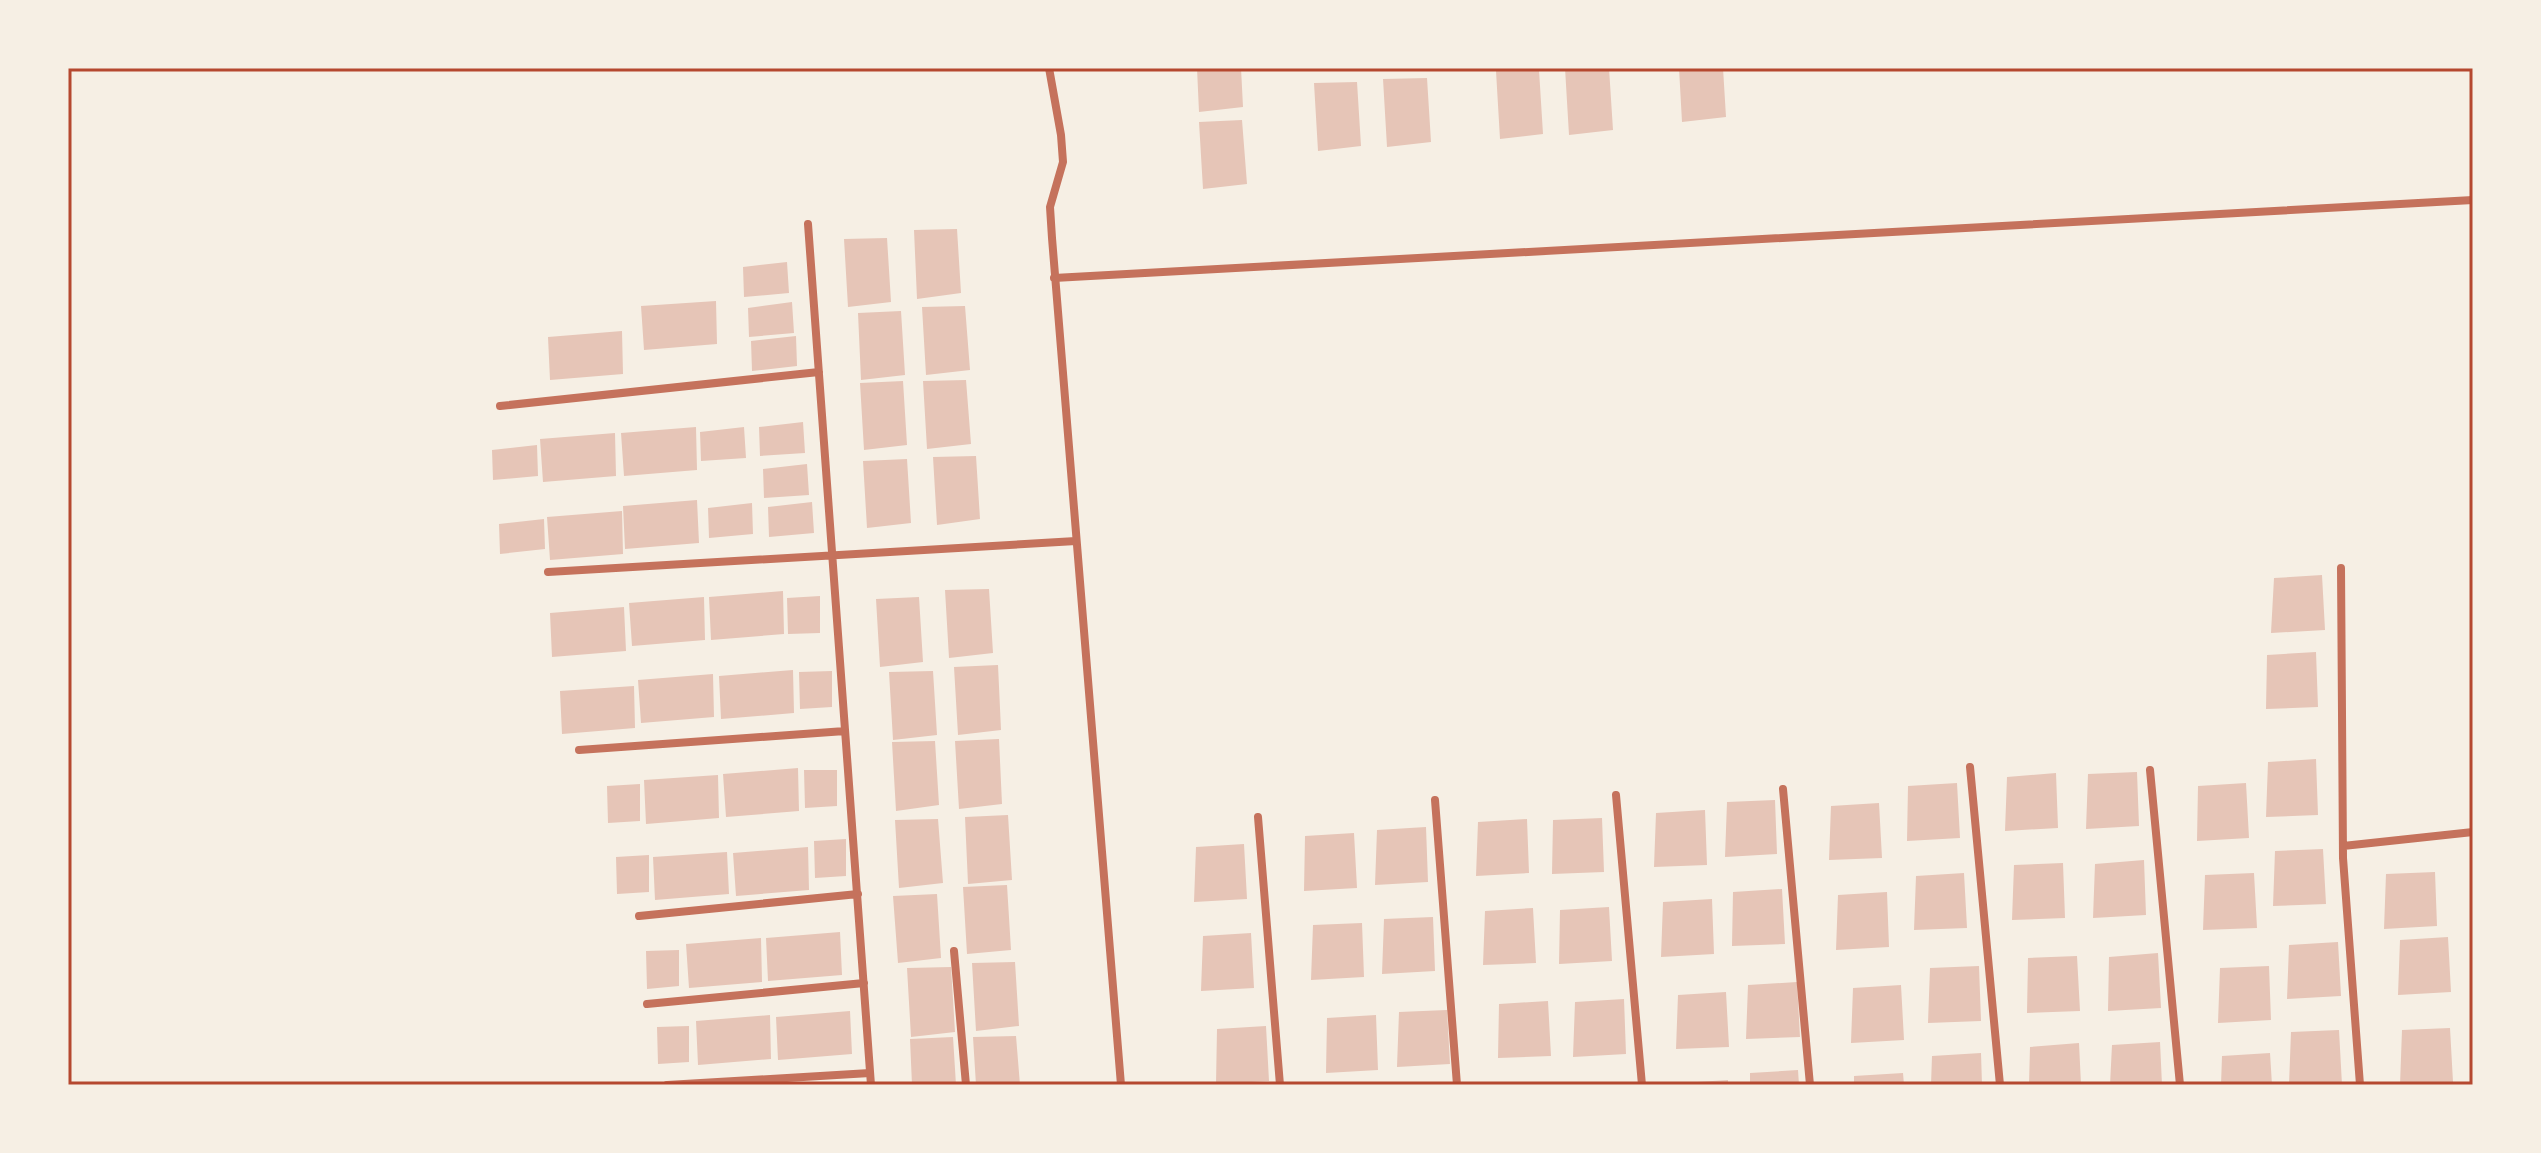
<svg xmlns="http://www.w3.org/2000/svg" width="2541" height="1153" viewBox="0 0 2541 1153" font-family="Raleway,sans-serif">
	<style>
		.building { fill: #e6c5b7 }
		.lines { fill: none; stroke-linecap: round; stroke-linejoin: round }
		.minor { stroke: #c5725c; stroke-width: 8 }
		.neatline { fill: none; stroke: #b5482f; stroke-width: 3 }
	</style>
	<rect width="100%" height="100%" fill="#f6efe4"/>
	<path class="building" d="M1197 68H1241L1243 107 1199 112Z
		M1565 68H1609L1613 130 1569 135Z
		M1679 68H1723L1726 117 1682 122Z
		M1539 70 1543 134 1500 139 1496 71Z
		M1427 78 1431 142 1387 147 1383 79Z
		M1357 82 1361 146 1318 151 1314 83Z
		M1242 120 1247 184 1203 189 1199 122Z
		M957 229 961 293 917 299 914 230Z
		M887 238 891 302 848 307 844 239Z
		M787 262 789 293 744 297 743 267Z
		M716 301 717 344 644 350 641 306Z
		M792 302 794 333 749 337 748 308Z
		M965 306 970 370 926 375 922 307Z
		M901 311 905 375 861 380 858 313Z
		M622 331 623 374 550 380 548 337Z
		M796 336 797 366 752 371 751 341Z
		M966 380 971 444 927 449 923 381Z
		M903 381 907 445 864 450 860 383Z
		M803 422 805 453 760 456 759 427Z
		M696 427 697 470 624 476 621 433Z
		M744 427 746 458 701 461 700 432Z
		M615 433 616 476 543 482 540 439Z
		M537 445 538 476 493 480 492 450Z
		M976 456 980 519 937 525 933 457Z
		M907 459 911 523 867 528 863 461Z
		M807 464 809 495 764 498 763 469Z
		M697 500 699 543 625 549 623 506Z
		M812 502 814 533 769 537 768 507Z
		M752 503 753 534 709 538 708 508Z
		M622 511 623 554 550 560 547 517Z
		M544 519 545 549 500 554 499 524Z
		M2322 575 2325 630 2271 633 2274 578Z
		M989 589 993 653 949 658 945 590Z
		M783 591 784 634 711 640 709 597Z
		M820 596V633L788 634 787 598Z
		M704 597 705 640 632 646 629 603Z
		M919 597 923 662 880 667 876 599Z
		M624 607 626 651 552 657 550 613Z
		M2316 652 2318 707 2266 709 2267 655Z
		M998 665 1001 730 958 735 954 667Z
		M793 670 794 713 721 719 719 676Z
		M832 671V707L800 709 799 672Z
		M933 671 937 735 893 740 889 672Z
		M713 674 714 717 641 723 638 680Z
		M634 686 635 728 562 734 560 691Z
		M999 739 1002 804 959 809 955 741Z
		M935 741 939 805 896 811 892 742Z
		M2316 759 2318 815 2266 817 2268 762Z
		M798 768 799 811 726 817 723 774Z
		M804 770H837V806L805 808Z
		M2137 772 2139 826 2086 829 2088 774Z
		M2056 773 2058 828 2005 831 2007 777Z
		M718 775 719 818 646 824 644 780Z
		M1957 783 1960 838 1907 841 1908 786Z
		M2246 783 2249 838 2197 841 2198 786Z
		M640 784V821L608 823 607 786Z
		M1775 800 1777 854 1725 857 1727 802Z
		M1879 803 1882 858 1829 860 1831 806Z
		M1705 810 1707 865 1654 867 1656 813Z
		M1008 815 1012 880 968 884 965 817Z
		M1602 818 1604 872 1552 874 1553 820Z
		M938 819 943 883 899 888 895 820Z
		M1527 819 1529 873 1476 876 1478 822Z
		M1426 827 1428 882 1375 885 1377 830Z
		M1354 833 1357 888 1304 891 1305 836Z
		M846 839V876L815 878 814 841Z
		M1244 844 1247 899 1194 902 1196 847Z
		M808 847 809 890 736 896 733 853Z
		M2323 849 2326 904 2273 906 2275 851Z
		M727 852 729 894 655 900 653 857Z
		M649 855V892L617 894 616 857Z
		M2144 860 2146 915 2093 918 2095 864Z
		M2063 863 2065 918 2012 920 2014 865Z
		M2435 872 2437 926 2384 929 2386 874Z
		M1964 873 1967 928 1914 930 1916 876Z
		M2254 873 2257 928 2203 930 2205 875Z
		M1007 885 1011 950 967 954 963 887Z
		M1782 889 1785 944 1732 946 1733 892Z
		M1887 892 1889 947 1836 950 1838 895Z
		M937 894 941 958 898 963 893 896Z
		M1712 899 1714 954 1661 957 1663 902Z
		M1609 907 1612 961 1559 964 1560 910Z
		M1533 908 1536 963 1483 965 1485 911Z
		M1433 917 1435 971 1382 974 1384 919Z
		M1362 923 1364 977 1311 980 1313 925Z
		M840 932 842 975 768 981 766 938Z
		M1251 933 1254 988 1201 991 1203 936Z
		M2448 937 2451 992 2398 995 2400 940Z
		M761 938 762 982 689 988 686 944Z
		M2338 942 2341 996 2287 999 2289 945Z
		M679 950V986L647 989 646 951Z
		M2158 953 2161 1008 2108 1011 2109 957Z
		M2077 956 2080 1011 2027 1013 2028 958Z
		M1015 962 1019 1026 976 1031 972 963Z
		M1979 966 1981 1021 1928 1023 1930 968Z
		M2269 966 2271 1020 2218 1023 2220 968Z
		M951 967 955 1032 911 1037 907 968Z
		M1797 982 1800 1037 1746 1039 1748 985Z
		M1901 985 1904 1040 1851 1043 1853 988Z
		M1726 992 1729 1047 1676 1049 1678 995Z
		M1624 999 1626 1054 1573 1057 1575 1002Z
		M1548 1001 1551 1056 1498 1058 1499 1004Z
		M1447 1010 1450 1064 1397 1067 1399 1012Z
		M850 1011 852 1054 778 1060 776 1017Z
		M770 1015 771 1059 698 1065 696 1021Z
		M1376 1015 1378 1070 1326 1073 1327 1018Z
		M689 1026V1062L658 1064 657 1027Z
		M1266 1026 1269 1081 1216 1084 1217 1029Z
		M2450 1028 2453 1082 2400 1085 2402 1030Z
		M2339 1030 2342 1085H2289L2291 1032Z
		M1016 1036 1020 1085H976L973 1037Z
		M953 1037 956 1085H912L910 1039Z
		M2160 1042 2162 1085H2110L2112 1045Z
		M2079 1043 2081 1085H2029L2030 1047Z
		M1981 1053 1982 1085H1931L1932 1056Z
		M2270 1053 2272 1085H2221L2222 1056Z
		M1798 1070 1799 1085H1750V1073Z
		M1903 1073 1904 1085H1854V1076Z
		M1728 1080V1085H1682V1083Z"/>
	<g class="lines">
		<path class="minor" d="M1049 68 1061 135 1063 162 1050 207 1052 238 1121 1085
			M808 224 871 1085
			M1054 278 2473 200
			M500 406 819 372
			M2341 568 2343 858 2360 1085
			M548 572 1076 541
			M579 750 845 731
			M1970 767 2000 1085
			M2150 770 2180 1085
			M1783 789 1810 1085
			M1616 795 1642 1085
			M1435 800 1457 1085
			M1258 817 1280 1085
			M2343 846 2473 832
			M639 916 858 894
			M954 951 966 1085
			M647 1004 864 983
			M667 1085 870 1073"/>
	</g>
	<rect width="2541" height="1153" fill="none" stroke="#f6efe4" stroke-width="140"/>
	<rect x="70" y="70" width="2401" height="1013" class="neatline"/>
</svg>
